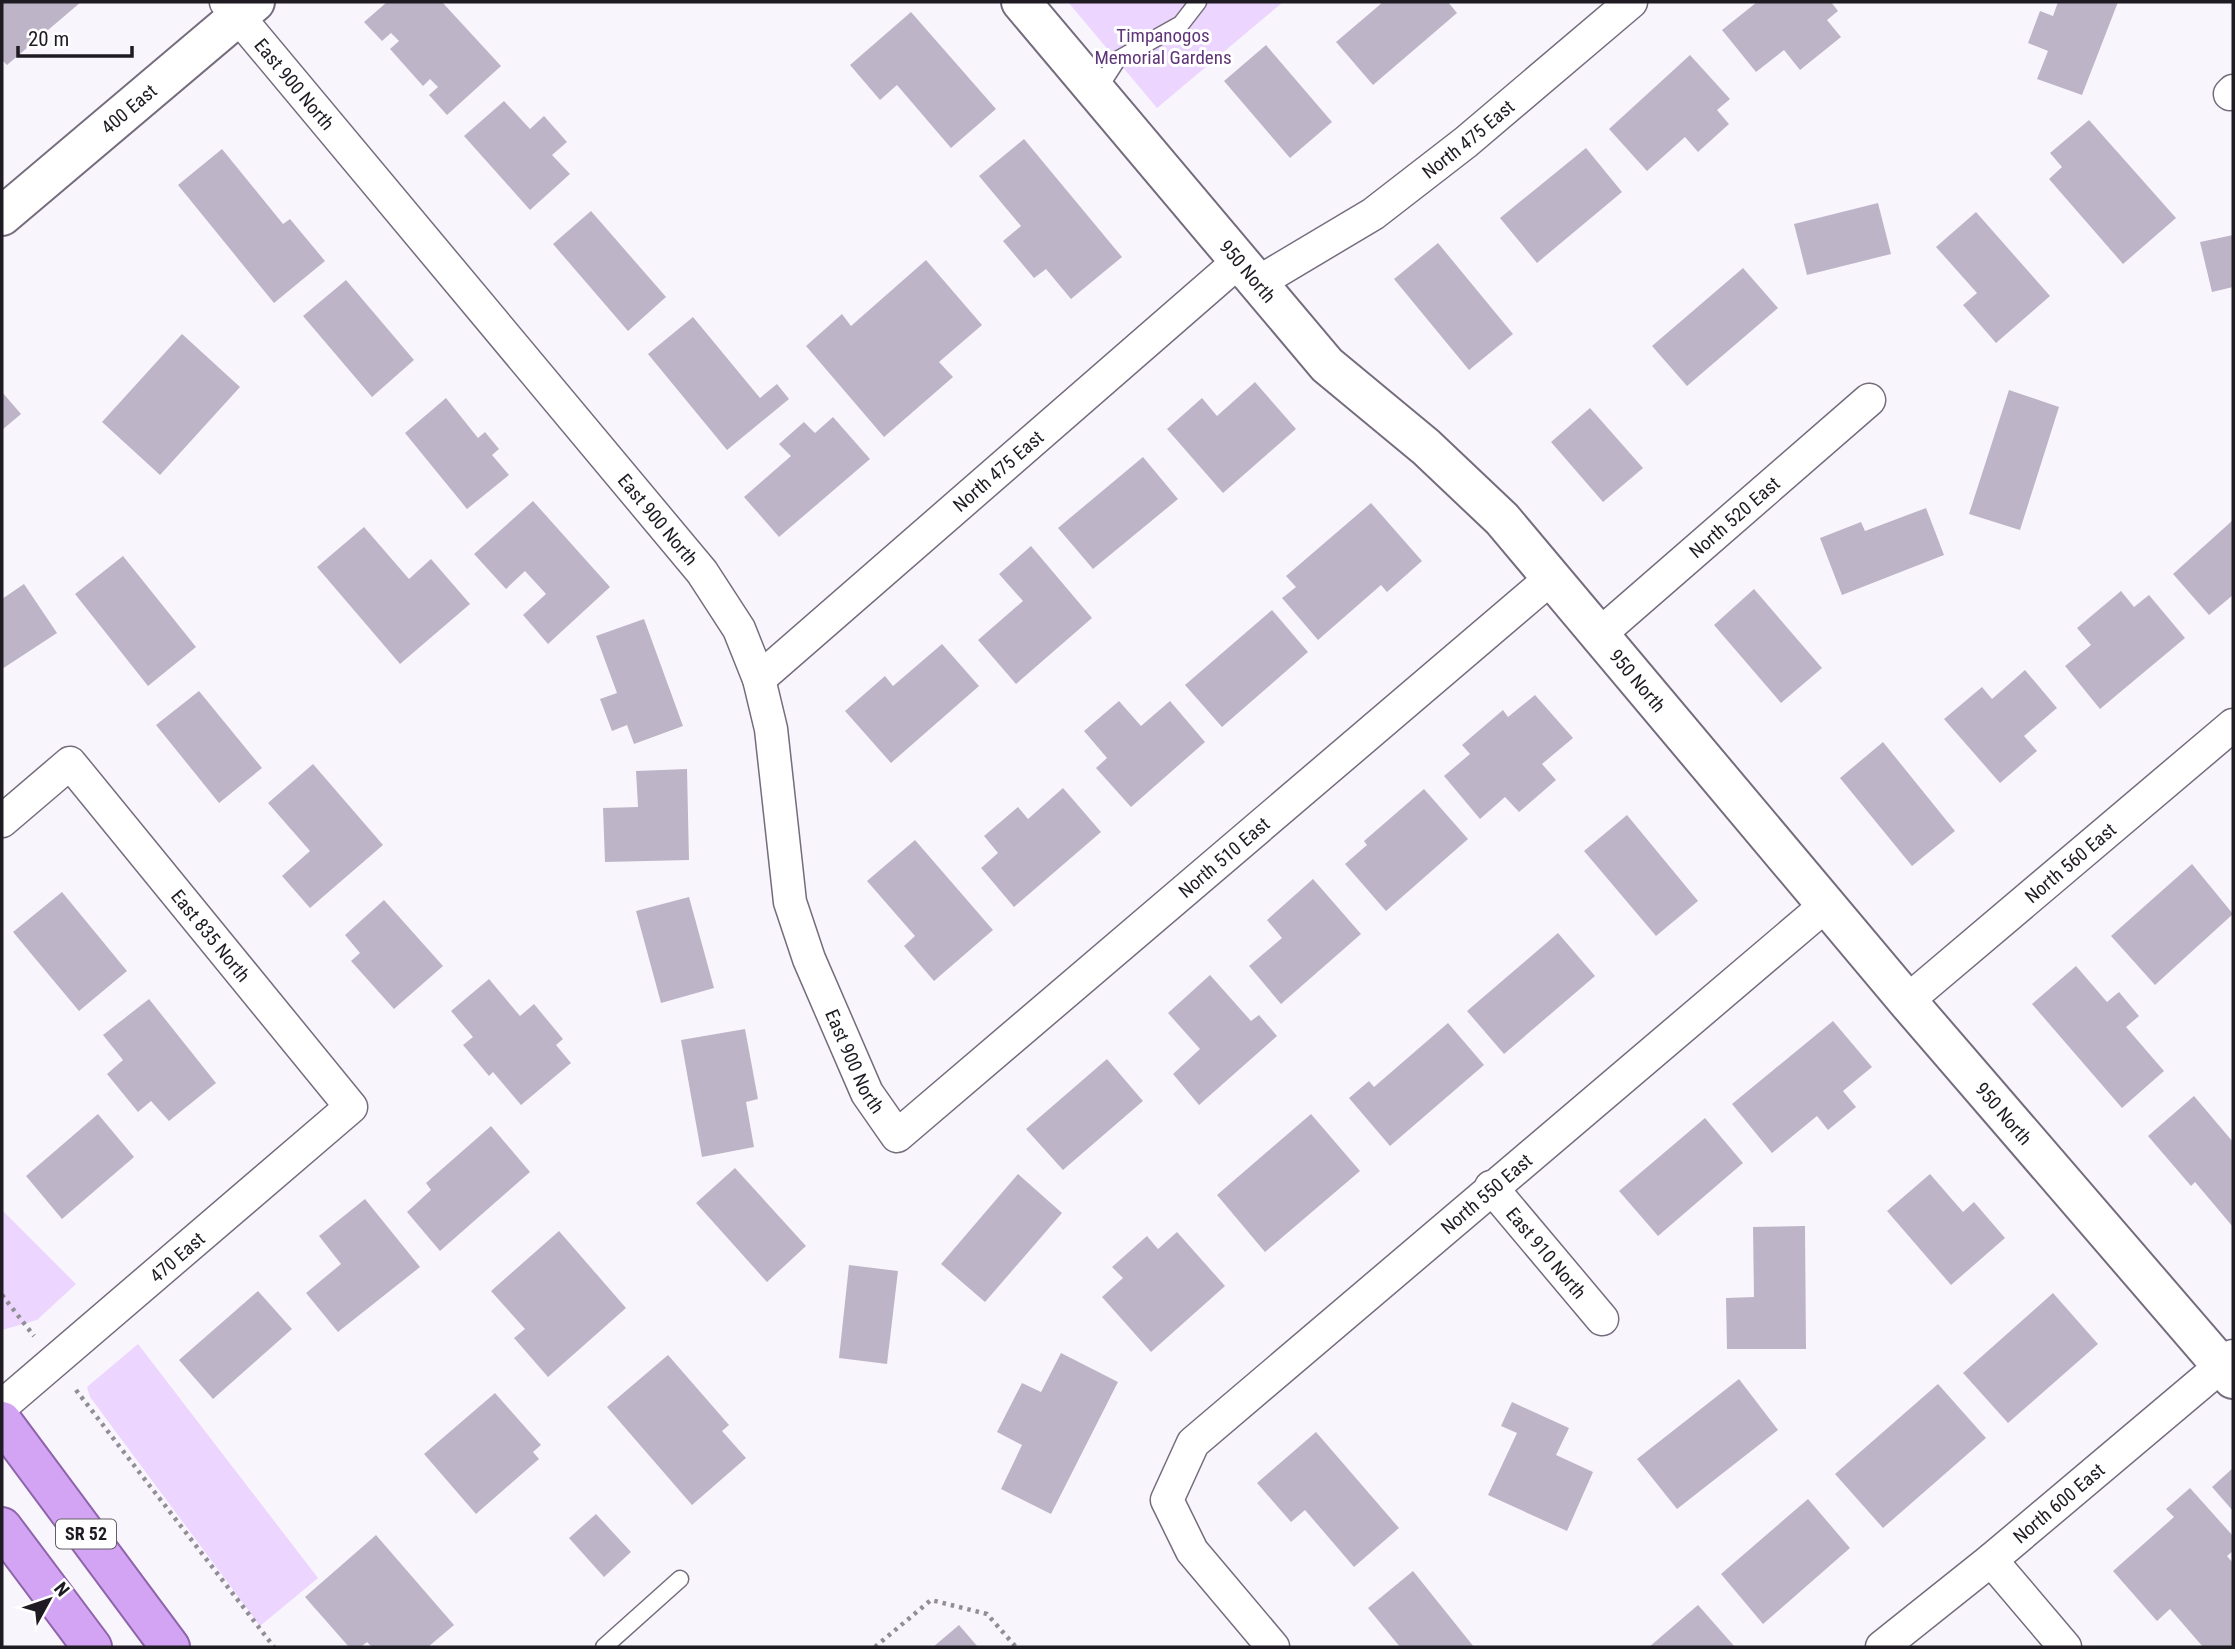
<svg xmlns="http://www.w3.org/2000/svg" width="2235" height="1649" viewBox="0 0 2235 1649" font-family="'Roboto Condensed',sans-serif">
	<style>
		.green { fill: #ecd5fe }
		.building { fill: #beb4c7 }
		.lines { fill: none; stroke-linecap: round; stroke-linejoin: round }
		.service-casing { stroke: #756c7d; stroke-width: 19 }
		.minor-casing { stroke: #756c7d; stroke-width: 35 }
		.tertiary-casing { stroke: #756c7d; stroke-width: 42 }
		.trunk-casing { stroke: #8d64a9; stroke-width: 42 }
		.path { stroke: #928e96; stroke-width: 4.5; stroke-dasharray: 3.5 5; stroke-linecap: butt }
		.service { stroke: #fff; stroke-width: 16 }
		.minor { stroke: #fff; stroke-width: 32 }
		.tertiary { stroke: #fff; stroke-width: 38 }
		.trunk { stroke: #d3a3f4; stroke-width: 38 }
		.labels { text-anchor: middle; stroke-width: 6; stroke-linejoin: round; paint-order: stroke }
		.shield { fill: #fff; stroke: #625f64; stroke-width: 2 }
		.shield-label { font-size: 18px; font-weight: bold; fill: #1f1b22 }
		.park-label { font-size: 19px; fill: #5e3578; stroke: #fff }
		.street-label { font-size: 19px; fill: #1f1b22; stroke: #fff }
	</style>
	<rect width="100%" height="100%" fill="#f9f5fd"/>
	<path class="green" d="M1068 2H1283L1157 108Z
		M2 1210 76 1284 37 1320 2 1330Z
		M138 1344 318 1578 260 1626 90 1397 87 1387Z"/>
	<path class="building" d="M2 2H81L7 65 2 60Z
		M387 2H442L501 66 447 115 429 95 438 87 430 79 423 86 390 49 399 41 391 33 382 41 364 22Z
		M1383 2H1448L1457 13 1373 85 1336 42Z
		M1757 2H1831L1838 11 1827 20 1841 37 1800 70 1784 50 1756 72 1722 30Z
		M2058 2H2118L2082 95 2037 79 2048 51 2028 43 2040 11 2053 16Z
		M911 12 996 109 951 148 897 85 880 100 850 65Z
		M1266 45 1332 122 1290 158 1224 81Z
		M1690 55 1730 99 1717 110 1729 124 1698 152 1685 137 1647 171 1609 129Z
		M504 101 530 129 544 116 567 142 552 155 570 174 530 210 464 136Z
		M2089 120 2176 218 2123 264 2049 179 2062 167 2050 153Z
		M1024 139 1122 257 1071 299 1046 269 1034 278 1003 241 1021 226 979 176Z
		M1586 148 1622 192 1537 263 1500 218Z
		M222 149 283 224 290 219 325 261 274 303 178 185Z
		M1878 203 1891 254 1807 275 1794 224Z
		M591 211 666 297 628 331 553 244Z
		M1976 212 2050 296 1996 343 1963 305 1977 293 1936 247Z
		M2233 235V287L2212 292 2200 242Z
		M1438 243 1513 334 1469 370 1394 279Z
		M926 260 982 325 939 362 953 377 884 437 806 346 842 314 851 326Z
		M1743 268 1778 308 1687 386 1652 346Z
		M346 280 414 360 372 397 303 316Z
		M693 317 760 398 777 384 789 399 727 450 648 354Z
		M182 334 240 387 160 475 102 422Z
		M1255 382 1296 429 1223 493 1167 429 1202 398 1217 416Z
		M2009 390 2059 407 2020 530 1969 514Z
		M2 392 21 414 2 430Z
		M446 398 478 438 485 432 499 449 492 455 509 475 467 509 405 433Z
		M1590 408 1643 468 1603 502 1551 442Z
		M833 417 870 459 779 537 744 497 791 456 779 444 804 422 815 433Z
		M1143 457 1178 499 1093 569 1058 528Z
		M533 501 610 587 548 644 523 615 546 594 525 571 506 589 474 554Z
		M1371 503 1422 561 1387 592 1381 585 1318 640 1282 598 1296 587 1286 576Z
		M1926 508 1944 555 1842 595 1820 538 1861 522 1865 531Z
		M2233 520V595L2209 615 2173 574Z
		M364 527 409 579 431 559 470 604 400 664 317 567Z
		M1031 546 1092 618 1016 684 978 640 1023 601 999 574Z
		M123 556 196 647 148 686 75 594Z
		M24 584 57 633 2 669V599Z
		M1754 589 1822 668 1781 703 1714 625Z
		M2121 591 2134 607 2149 595 2185 638 2100 709 2065 666 2091 645 2077 628Z
		M1272 610 1308 652 1222 727 1185 685Z
		M644 619 683 726 634 744 627 725 612 731 600 699 617 693 596 636Z
		M942 644 979 686 891 763 845 711 885 676 893 686Z
		M2025 670 2057 708 2024 736 2037 751 2000 783 1944 719 1982 687 1992 699Z
		M199 691 262 768 219 803 156 725Z
		M1535 695 1573 738 1542 764 1556 780 1519 812 1505 797 1480 819 1444 776 1470 754 1462 745 1503 710 1508 717Z
		M1119 701 1141 726 1170 701 1205 742 1131 807 1096 768 1107 758 1084 731Z
		M1883 742 1955 831 1912 866 1840 778Z
		M313 764 383 845 310 908 282 876 310 851 268 803Z
		M687 769 689 860 605 862 603 808 638 807 636 771Z
		M1063 788 1101 832 1014 907 981 868 998 853 984 836 1018 807 1028 819Z
		M1424 789 1468 839 1386 911 1345 864 1367 845 1364 841Z
		M1627 815 1698 901 1656 936 1584 851Z
		M915 840 993 930 934 981 904 946 915 936 867 881Z
		M2192 864 2233 914 2155 985 2111 936Z
		M1313 879 1361 934 1281 1004 1249 966 1282 938 1267 920Z
		M62 892 127 971 79 1011 13 932Z
		M689 897 714 988 661 1003 636 911Z
		M384 900 443 966 394 1009 351 961 360 953 345 935Z
		M1558 933 1595 976 1504 1054 1467 1011Z
		M2076 966 2107 1002 2119 992 2139 1016 2126 1027 2164 1071 2122 1108 2032 1004Z
		M1210 975 1251 1021 1259 1015 1277 1036 1199 1105 1173 1074 1200 1049 1168 1013Z
		M489 979 520 1016 534 1004 563 1039 556 1045 571 1063 521 1105 493 1072 489 1076 463 1045 473 1037 451 1011Z
		M149 999 216 1083 169 1121 151 1101 138 1112 107 1074 123 1060 103 1035Z
		M1833 1021 1872 1067 1843 1091 1856 1107 1828 1130 1817 1116 1772 1153 1732 1104Z
		M1448 1023 1484 1065 1390 1146 1349 1098 1369 1081 1374 1087Z
		M745 1029 758 1099 746 1102 754 1147 702 1157 681 1040Z
		M1107 1059 1143 1101 1063 1170 1026 1129Z
		M2194 1096 2233 1142V1227L2195 1182 2191 1186 2148 1136Z
		M98 1114 134 1157 62 1219 26 1176Z
		M1311 1114 1360 1171 1265 1252 1217 1195Z
		M1705 1118 1743 1163 1658 1236 1619 1191Z
		M491 1126 530 1172 440 1251 407 1212 431 1190 426 1183Z
		M735 1168 806 1246 767 1282 696 1203Z
		M1018 1174 1062 1213 985 1302 941 1264Z
		M1930 1174 1963 1212 1974 1202 2005 1238 1951 1285 1887 1211Z
		M365 1199 420 1267 338 1332 306 1293 341 1264 319 1236Z
		M1805 1226 1806 1349H1727L1726 1298 1754 1297 1753 1227Z
		M559 1231 626 1308 548 1377 514 1338 525 1329 491 1291Z
		M1177 1232 1225 1286 1151 1352 1102 1297 1123 1278 1112 1267 1147 1236 1158 1249Z
		M849 1265 898 1271 887 1364 839 1358Z
		M258 1291 292 1329 213 1399 179 1360Z
		M2053 1293 2098 1344 2008 1423 1963 1373Z
		M1061 1353 1118 1382 1051 1514 1001 1489 1022 1445 997 1432 1022 1383 1041 1392Z
		M668 1355 729 1425 722 1431 746 1458 692 1505 607 1407Z
		M1739 1379 1778 1430 1677 1509 1637 1459Z
		M1938 1384 1986 1438 1883 1528 1835 1474Z
		M495 1393 541 1445 533 1452 539 1459 476 1514 424 1454Z
		M1512 1402 1569 1428 1556 1455 1593 1472 1567 1531 1488 1495 1517 1433 1501 1426Z
		M1316 1432 1399 1528 1354 1567 1305 1510 1291 1522 1257 1483Z
		M2233 1468V1511L2212 1487Z
		M2190 1488 2233 1536V1551L2227 1556 2233 1563V1647H2203L2170 1609 2157 1621 2113 1571 2174 1517 2166 1509Z
		M1808 1499 1850 1548 1763 1624 1721 1574Z
		M596 1514 631 1552 604 1577 569 1538Z
		M376 1535 454 1625 428 1647H372L367 1642 361 1647H349L305 1597Z
		M1413 1571 1474 1647H1400L1368 1608Z
		M1698 1605 1735 1647H1649Z
		M959 1625 978 1647H933Z"/>
	<g class="lines">
		<defs>
			<path id="service" d="M1097 91 1117 60 1181 24 1198 2
				M604 1647 680 1579"/>
			<g id="minor">
				<path id="s1" d="M226 2 702 572 739 629 759 679 771 729 790 902 809 959 867 1093 897 1136 1550 579"/>
				<path d="M2230 94 2233 91"/>
				<path id="s2" d="M1257 283 1373 214 1466 142 1631 2"/>
				<path id="s3" d="M1600 634 1869 400"/>
				<path id="s4" d="M759 679 1238 262"/>
				<path id="s5" d="M2 821 70 763 351 1107 2 1406"/>
				<path id="s6" d="M1907 1001 2233 725"/>
				<path id="s7" d="M1491 1187 1602 1319"/>
				<path d="M1991 1560 2065 1647"/>
				<path id="s8" d="M1273 1647 1192 1551 1167 1500 1193 1443 1826 905"/>
				<path id="s9" d="M1882 1647 1991 1560 2233 1356"/>
			</g>
			<g id="tertiary">
				<path id="s10" d="M1021 2 1327 365 1426 447 1502 519 1907 1001 2233 1379"/>
				<path id="s11" d="M2 216 255 2"/>
			</g>
			<path id="trunk" d="M2 1421 170 1647
				M2 1527 92 1647"/>
		</defs>
		<use href="#service" class="service-casing"/>
		<use href="#minor" class="minor-casing"/>
		<use href="#tertiary" class="tertiary-casing"/>
		<use href="#trunk" class="trunk-casing"/>
		<path class="path" d="M2 1295 34 1336
			M76 1390 274 1647
			M875 1647 931 1600 987 1614 1016 1647"/>
		<use href="#service" class="service"/>
		<use href="#minor" class="minor"/>
		<use href="#tertiary" class="tertiary"/>
		<use href="#trunk" class="trunk"/>
	</g>
	<g class="labels">
		<rect class="shield" x="56" y="1519.5" width="60" height="29" rx="5"/>
		<g class="shield-label">
			<text x="86" y="1540">SR 52</text>
		</g>
		<g class="park-label">
			<text x="1163" y="42">Timpanogos<tspan x="1163" dy="22">Memorial Gardens</tspan></text>
		</g>
		<g class="street-label">
			<text dy="7" stroke="none"><textPath href="#s1" startOffset="107">East 900 North</textPath></text>
			<text dy="7" stroke="none"><textPath href="#s11" startOffset="166">400 East</textPath></text>
			<text dy="7" stroke="none"><textPath href="#s2" startOffset="256">North 475 East</textPath></text>
			<text dy="7" stroke="none"><textPath href="#s10" startOffset="352">950 North</textPath></text>
			<text dy="7" stroke="none"><textPath href="#s4" startOffset="317">North 475 East</textPath></text>
			<text dy="7" stroke="none"><textPath href="#s3" startOffset="178">North 520 East</textPath></text>
			<text dy="7" stroke="none"><textPath href="#s1" startOffset="674">East 900 North</textPath></text>
			<text dy="7" stroke="none"><textPath href="#s10" startOffset="919">950 North</textPath></text>
			<text dy="7" stroke="none"><textPath href="#s1" startOffset="1778">North 510 East</textPath></text>
			<text dy="7" stroke="none"><textPath href="#s6" startOffset="214">North 560 East</textPath></text>
			<text dy="7" stroke="none"><textPath href="#s5" startOffset="312">East 835 North</textPath></text>
			<text dy="7" stroke="none"><textPath href="#s1" startOffset="1262">East 900 North</textPath></text>
			<text dy="7" stroke="none"><textPath href="#s10" startOffset="1486">950 North</textPath></text>
			<text dy="7" stroke="none"><textPath href="#s8" startOffset="630">North 550 East</textPath></text>
			<text dy="7" stroke="none"><textPath href="#s7" startOffset="86">East 910 North</textPath></text>
			<text transform="translate(177 1257) rotate(-41)" y="7">470 East</text>
			<text dy="7" stroke="none"><textPath href="#s9" startOffset="228">North 600 East</textPath></text>
		</g>
	</g>
	<rect width="2235" height="1649" fill="none" stroke="#1f1b22" stroke-width="7"/>
	<g transform="translate(49 1600) rotate(50)" stroke="#ffffff" stroke-width="5" paint-order="stroke">
	<path d="M0-5L12 26L0 18L-12 26Z" fill="#1f1b22"/>
	<text y="-10" font-size="19" font-weight="bold" text-anchor="middle" fill="#1f1b22">N</text>
	</g>
	<path d="M18 46v10h114v-10" fill="none" stroke="#1f1b22" stroke-width="3.5"/>
	<text x="28" y="46" font-size="21" fill="#1f1b22" stroke="#ffffff" stroke-width="5" paint-order="stroke">20 m</text>
</svg>
